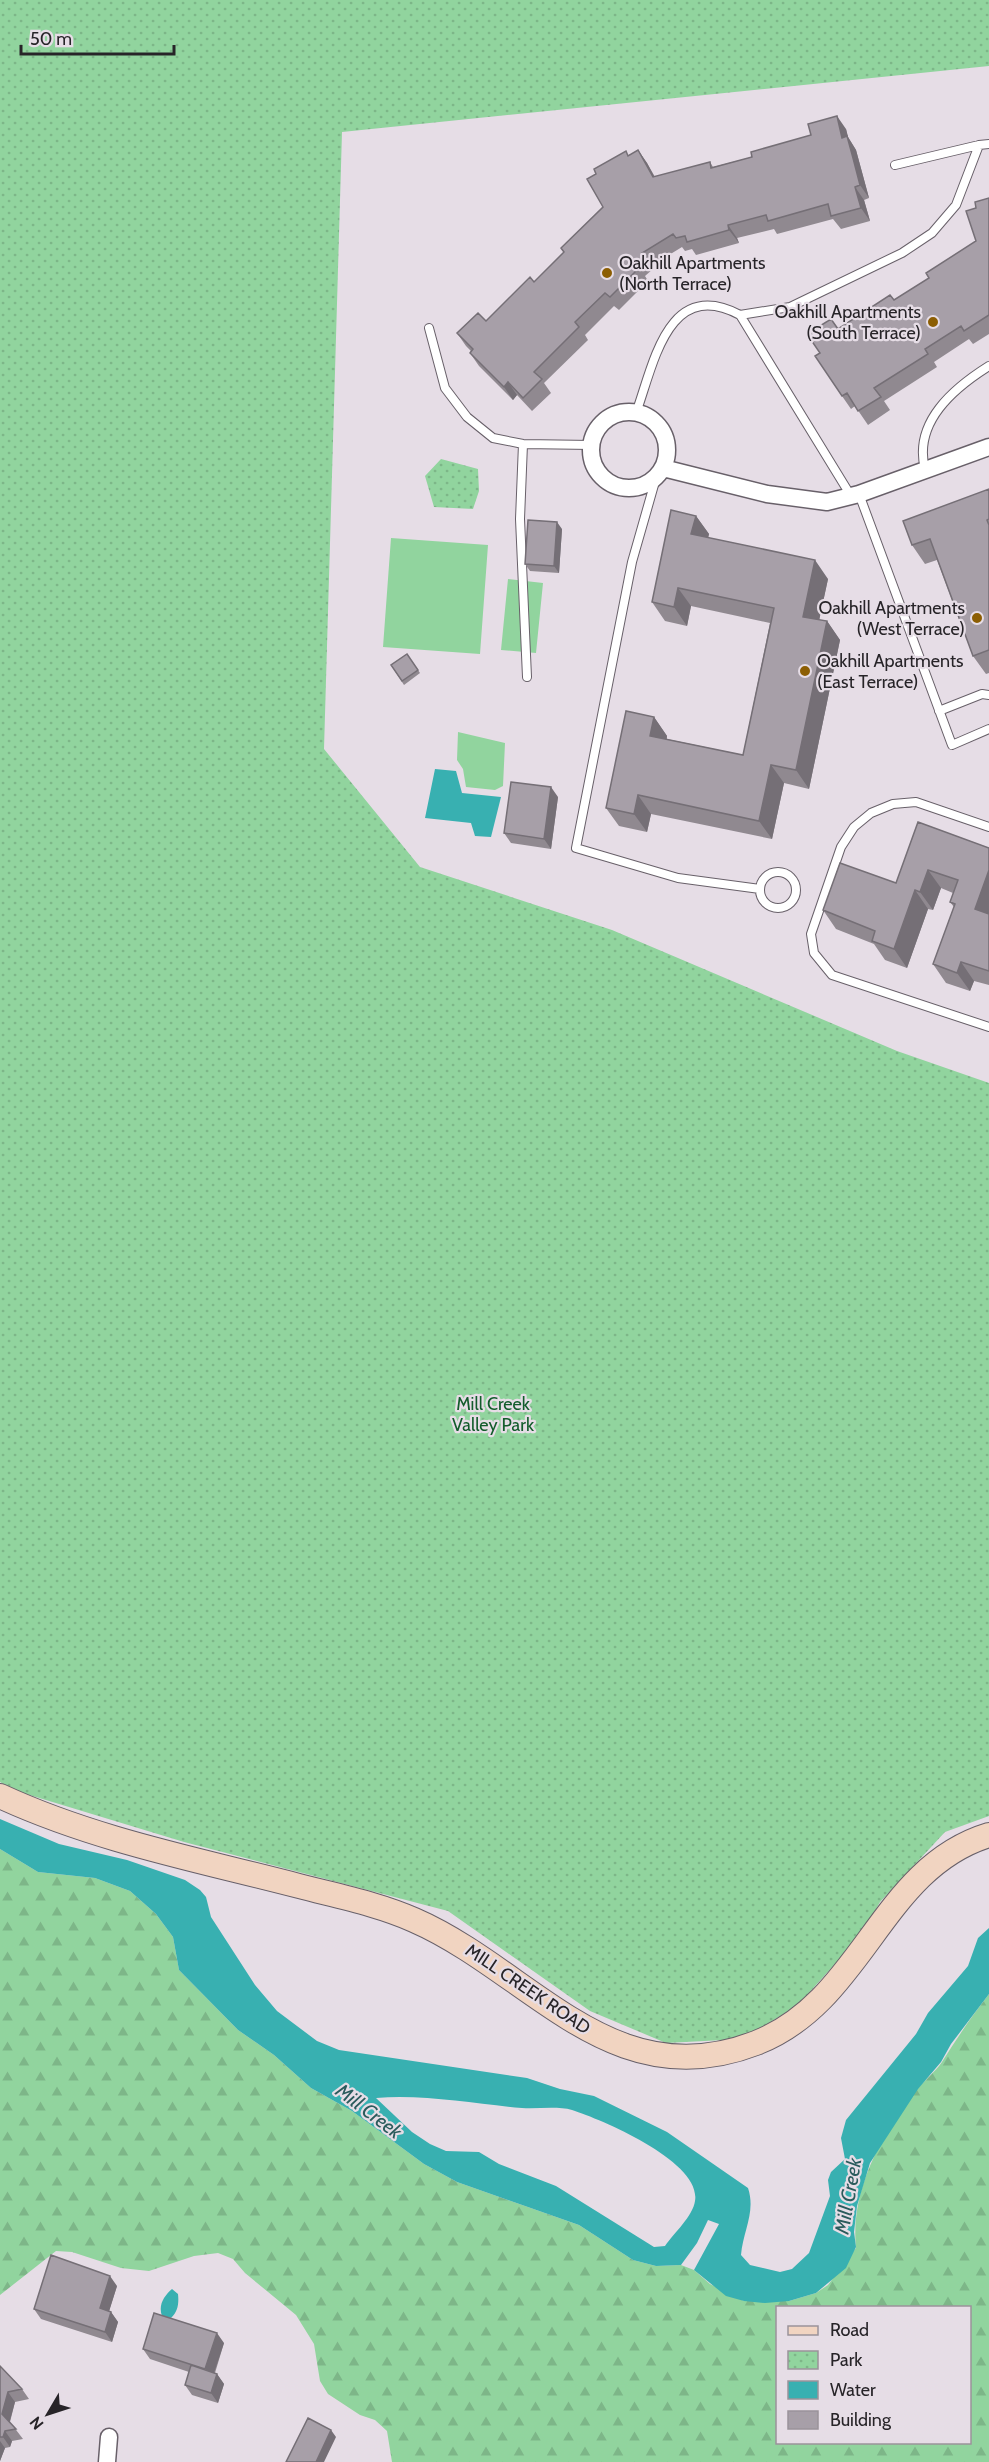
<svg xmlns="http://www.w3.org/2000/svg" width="989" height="2462" viewBox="0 0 989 2462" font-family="Cabin,sans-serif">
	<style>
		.grass { fill: #91d49e }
		.forest { fill: url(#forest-firs); fill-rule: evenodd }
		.park { fill: url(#park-dots) }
		.water { fill: #38b0b1; fill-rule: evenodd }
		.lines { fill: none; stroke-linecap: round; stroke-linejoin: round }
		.lane-casing { stroke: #686069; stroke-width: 10 }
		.street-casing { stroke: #686069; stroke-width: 19 }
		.secondary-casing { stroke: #686069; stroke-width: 26 }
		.lane { stroke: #fff; stroke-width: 8 }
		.street { stroke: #fff; stroke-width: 16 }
		.secondary { stroke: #f1d4c1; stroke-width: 24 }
		.wall { fill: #908990 }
		.shaded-wall { fill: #756f76 }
		.building { fill: #a79fa8; stroke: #756f76; stroke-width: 1.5 }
		.poi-dot { fill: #8c5e03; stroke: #e6dde6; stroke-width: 2 }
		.labels { text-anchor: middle; stroke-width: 4.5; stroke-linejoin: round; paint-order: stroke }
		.poi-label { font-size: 18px; fill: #272428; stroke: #e6dde6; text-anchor: start }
		.park-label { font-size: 18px; fill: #125c2b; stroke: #e6dde6 }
		.street-label { font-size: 18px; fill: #272428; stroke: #e6dde6 }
		.water-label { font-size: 20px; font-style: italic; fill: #2a5b5c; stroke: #e6dde6 }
	</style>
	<defs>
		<pattern id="forest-firs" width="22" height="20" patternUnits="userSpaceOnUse" patternTransform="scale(1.5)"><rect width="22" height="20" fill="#91d49e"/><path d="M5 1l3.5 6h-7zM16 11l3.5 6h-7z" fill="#7db688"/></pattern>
		<pattern id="park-dots" width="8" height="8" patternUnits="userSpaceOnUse" patternTransform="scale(1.5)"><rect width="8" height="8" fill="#91d49e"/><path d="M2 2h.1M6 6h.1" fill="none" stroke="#7db688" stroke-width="1.8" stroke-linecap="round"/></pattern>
	</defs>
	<rect width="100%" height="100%" fill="#e6dde6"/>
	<path class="grass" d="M391 538 488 545 480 654 383 647Z
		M508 579 543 583 536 653 501 650Z
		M458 732 505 743 503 786 495 790 466 787 463 769 457 760Z"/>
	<path class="forest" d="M0 1849 38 1872 95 1878 130 1891 156 1914 173 1937 179 1970 238 2030 274 2055 311 2088 352 2111 424 2164 457 2182 579 2225 633 2260 656 2266 681 2265 694 2270 710 2284 744 2301H789L816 2293 828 2285 856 2248C850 2189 882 2134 917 2089 925 2080 935 2072 942 2062 957 2038 972 2016 989 1994V2462H392L387 2431 375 2420 360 2415 328 2394 320 2381 314 2344 296 2315 245 2273 233 2259 218 2253 194 2256 149 2271 121 2268 72 2252 56 2251 0 2295ZM778 2308H970V2442H778Z"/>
	<path class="park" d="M0 0H989V66L342 132 324 749 420 867 612 930 897 1051 989 1083V1816L945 1832 880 1902 862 1934 798 2005 743 2039 666 2043 590 2011 448 1911 184 1842 13 1790 0 1782Z
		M441 459 478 469 479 491 473 509 434 507 425 476Z"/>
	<path class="water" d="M435 769 456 771 462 793 501 797 491 837 475 836 471 823 425 818Z
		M0 1819 59 1844 127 1860 185 1880 200 1890 206 1897 211 1917 255 1985 277 2011 317 2041 339 2050 527 2078 560 2089 594 2096 667 2132 748 2188C756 2212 743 2231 741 2255L750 2265 780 2272 792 2269 809 2253 830 2196 828 2180 831 2172 845 2159 841 2138 846 2120 916 2034 928 2013 968 1966 978 1938 989 1928V1994L951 2044 941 2062 918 2089 870 2163 857 2206 854 2232 856 2247 846 2268 816 2293 789 2301 765 2303 744 2301 726 2296 694 2270 719 2224 708 2220 697 2243 681 2265 656 2266 633 2260 579 2225 457 2182 424 2164 352 2111 311 2088 274 2055 238 2030 179 1970 173 1937 156 1914 130 1891 95 1878 38 1872 0 1849ZM376 2098C425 2094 474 2104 522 2108 538 2109 558 2106 572 2110 603 2120 702 2162 695 2201 693 2216 674 2233 665 2246L654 2247 556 2186 499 2164 479 2152 446 2151 430 2144 412 2132Z
		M172 2289 178 2294C179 2303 178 2312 171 2318L162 2316C158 2305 164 2296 172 2289Z"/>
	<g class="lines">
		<defs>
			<path id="lane" d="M979 145 989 144
				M740 315 790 307 902 253 932 233 956 205 979 145 895 165
				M429 328 445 388 467 417 493 438 523 444 592 445
				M636 413C654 363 668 277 740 315L851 496
				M523 444 520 519 527 677
				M925 469C913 422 954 388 989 366
				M656 478 632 562 576 848 678 878 760 889
				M859 494 952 745 989 729
				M939 711 982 694 989 695
				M989 827 916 802 893 804 871 813 854 827 841 847 811 934 814 953 832 975 989 1027
				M760 890a18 18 0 1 1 36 0a18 18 0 1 1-36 0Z"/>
			<path id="street" d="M591 450a38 38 0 1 1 76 0a38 38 0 1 1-76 0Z
				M663 468 767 494 827 502 859 494 989 447
				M107 2462 109 2437"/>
			<path id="secondary" d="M0 1796C95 1840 199 1860 299 1886 337 1896 378 1904 414 1920 531 1971 612 2099 756 2043 864 2001 880 1868 989 1835"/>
		</defs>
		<use href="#lane" class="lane-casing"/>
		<use href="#street" class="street-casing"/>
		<use href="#secondary" class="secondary-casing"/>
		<use href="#lane" class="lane"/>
		<use href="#street" class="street"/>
		<use href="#secondary" class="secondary"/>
	</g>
	<path class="wall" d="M846 129 848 137 856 150 869 198 864 200 870 221 841 229 833 219 777 234 774 229 737 238 739 243 696 255 692 249 685 251 682 247 651 266 653 269 645 276 648 281 619 310 614 306 585 335 588 340 544 383 551 393 532 411 517 395 513 400 479 366 470 353 471 351 466 346 457 333 486 321 534 282 564 253 561 248 603 207 629 155 638 150 647 163 655 177 710 162 713 167 752 157Z
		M989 198V334L973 344 969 339 934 362 937 367 884 401 890 410 868 425 855 406 851 409 842 396 820 353 831 319 838 329 894 300 929 278 976 241V208Z
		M989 489V673L986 674 973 656 937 560 925 564 912 545Z
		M696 516 709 534 708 538 828 579 819 620 827 621 840 640 809 789 784 783 772 839 651 814 647 832 619 826 606 808 654 717 667 736V739L743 755 770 623 691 606 687 626 665 621 652 602Z
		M562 529 559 573 530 571 525 564Z
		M407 654 420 673 404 685 391 665Z
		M558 797 551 849 511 843 504 833Z
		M918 822 989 848V985L974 981 970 991 946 983 933 964 954 907 950 902 953 893 941 888 933 910 928 909 907 968 885 960 874 944 836 929 823 910 896 883Z
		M117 2286 109 2311 111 2312 118 2322 112 2342 41 2319 34 2309Z
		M224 2343 215 2373 217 2374 224 2384 218 2403 192 2395 185 2385 189 2372 150 2359 143 2349Z
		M0 2366 22 2389 29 2399 15 2402 10 2422 23 2439 12 2441 10 2447 5 2448 0 2461Z"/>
	<path class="shaded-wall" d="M837 116 846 129 848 137 856 150 869 198 860 185 842 138Z
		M638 150 647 163 662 191 653 177Z
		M855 187 864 200 870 221 861 208Z
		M728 225 737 238 739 243 729 230Z
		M508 382 517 395 513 400 504 387Z
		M696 516 709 534 704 553 691 534Z
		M557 522 562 529 559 573 554 566Z
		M815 560 828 579 816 635 803 617Z
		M678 588 691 606 687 626 674 607Z
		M827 621 840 640 809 789 796 770Z
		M654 717 667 736 663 754 650 736Z
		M771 765 784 783 772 839 759 821Z
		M551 787 558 797 551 849 544 839Z
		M638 795 651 814 647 832 634 814Z
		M928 870 941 888 933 910 920 892Z
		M989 870V925L975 909Z
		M915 890 928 909 907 968 894 949Z
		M961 962 974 981 970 991 957 973Z
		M110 2276 117 2286 107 2318 100 2308Z
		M111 2312 118 2322 112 2342 105 2332Z
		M217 2333 224 2343 212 2379 205 2369Z
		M217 2374 224 2384 218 2403 211 2393Z
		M8 2392 15 2402 9 2424 2 2414Z
		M331 2430 336 2437 324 2462H316Z
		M5 2431 12 2441 10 2447 3 2437Z
		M0 2441 5 2448 0 2461Z"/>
	<path class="building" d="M837 116 842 138 847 136 853 158 860 185 855 187 861 208 831 216 828 204 768 221 766 215 728 225 729 230 687 242 685 236 676 238 673 234 642 253 643 256 636 264 639 268 610 297 605 293 575 322 579 327 534 372 542 379 523 398 508 382 504 387 470 353 473 349 457 333 478 313 486 321 530 277 534 282 564 252 561 248 603 207 587 179 596 174 594 169 626 151 628 156 638 150 653 177 710 162 711 168 752 157 751 152 811 135 808 124Z
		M989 198V315L964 331 961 326 925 349 928 354 874 388 881 397 858 411 847 393 842 396 815 356 820 353 807 334 831 319 838 329 890 295 894 300 929 278 926 273 976 241 966 211 976 208 975 202Z
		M989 489V519L987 520 989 525V650L973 656 930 539 912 545 903 521Z
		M671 510 696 516 691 534 815 560 803 617 827 621 796 770 771 765 759 821 638 795 634 814 606 808 626 711 654 717 650 736 743 755 774 608 678 588 674 607 652 602Z
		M528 520 557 522 554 566 525 564Z
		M407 654 418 670 402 681 391 665Z
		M511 782 551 787 544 839 504 833Z
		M918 822 989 848V870L975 909 989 914V971L961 962 957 973 933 964 955 904 950 902 958 880 928 870 920 892 915 890 894 949 872 941 875 931 823 910 840 863 896 883Z
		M51 2255 110 2276 100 2308 111 2312 105 2332 34 2309Z
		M154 2313 217 2333 205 2369 143 2349Z
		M191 2365 217 2374 211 2393 185 2385Z
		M0 2366 22 2389 8 2392 2 2414 16 2429 5 2431 3 2437H0Z
		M308 2418 331 2430 316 2462H286Z"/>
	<g class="poi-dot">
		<circle cx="607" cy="273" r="6"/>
		<circle cx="933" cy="322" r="6"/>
		<circle cx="977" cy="618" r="6"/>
		<circle cx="805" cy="671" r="6"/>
	</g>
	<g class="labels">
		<g class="poi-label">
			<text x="619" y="269">Oakhill Apartments<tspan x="619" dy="21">(North Terrace)</tspan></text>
			<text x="921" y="318" text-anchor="end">Oakhill Apartments<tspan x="921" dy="21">(South Terrace)</tspan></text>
			<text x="965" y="614" text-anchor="end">Oakhill Apartments<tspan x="965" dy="21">(West Terrace)</tspan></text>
			<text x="817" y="667">Oakhill Apartments<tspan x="817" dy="21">(East Terrace)</tspan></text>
		</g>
		<g class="park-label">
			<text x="493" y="1410">Mill Creek<tspan x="493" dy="21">Valley Park</tspan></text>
		</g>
		<g class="street-label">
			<text transform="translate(528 1989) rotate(34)" y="6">MILL CREEK ROAD</text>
		</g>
		<g class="water-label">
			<text transform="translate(369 2111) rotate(37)" y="7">Mill Creek</text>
			<text transform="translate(848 2196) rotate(-80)" y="7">Mill Creek</text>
		</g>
	</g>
	<rect x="776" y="2306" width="195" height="138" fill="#e6dde6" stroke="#9a939a" stroke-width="1.5"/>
	<rect x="788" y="2326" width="30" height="9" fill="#f1d4c1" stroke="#9a939a" stroke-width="1.5"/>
	<text x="830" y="2336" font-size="18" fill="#272428">Road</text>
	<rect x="788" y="2351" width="30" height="18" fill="url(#park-dots)" stroke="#9a939a" stroke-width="1.5"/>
	<text x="830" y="2366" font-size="18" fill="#272428">Park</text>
	<rect x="788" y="2381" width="30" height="18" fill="#38b0b1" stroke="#9a939a" stroke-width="1.5"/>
	<text x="830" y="2396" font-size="18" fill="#272428">Water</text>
	<rect x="788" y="2411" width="30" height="18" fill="#a79fa8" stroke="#9a939a" stroke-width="1.5"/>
	<text x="830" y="2426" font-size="18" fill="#272428">Building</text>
	<g transform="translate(48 2414) rotate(231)" stroke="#e6dde6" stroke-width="4.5" paint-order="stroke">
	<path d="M0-4.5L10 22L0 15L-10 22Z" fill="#272428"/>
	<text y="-9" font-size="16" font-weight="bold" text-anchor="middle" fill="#272428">N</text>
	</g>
	<path d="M21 45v9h153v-9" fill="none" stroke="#272428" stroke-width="3"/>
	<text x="30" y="45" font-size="18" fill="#272428" stroke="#e6dde6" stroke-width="4.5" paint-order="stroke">50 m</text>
</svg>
